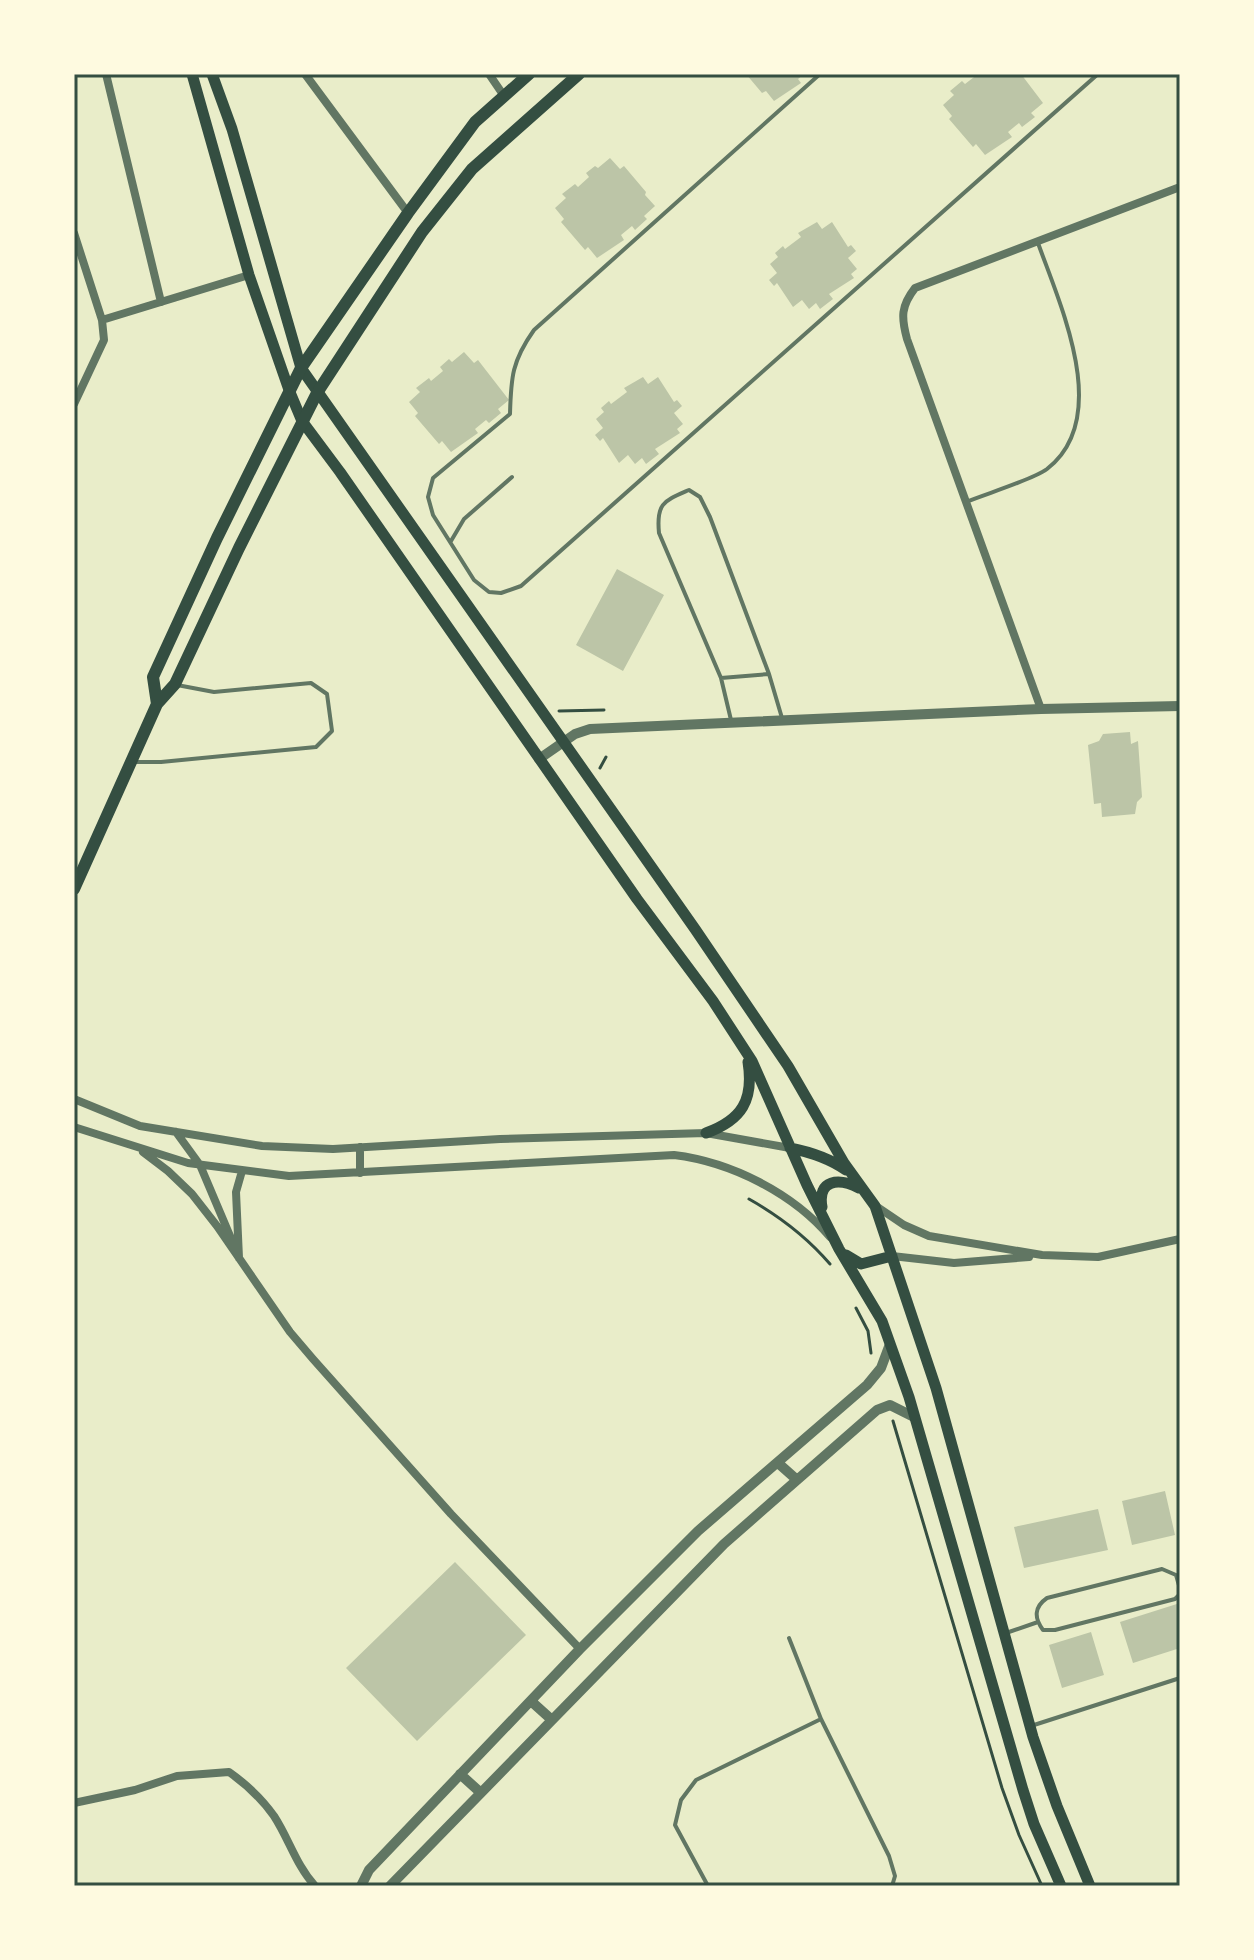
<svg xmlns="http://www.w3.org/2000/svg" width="1254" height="1960" viewBox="0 0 1254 1960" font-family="'Source Sans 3',sans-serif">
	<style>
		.building { fill: #bcc5a7 }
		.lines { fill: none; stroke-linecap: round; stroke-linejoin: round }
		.path { stroke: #344e41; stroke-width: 3 }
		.service { stroke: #617663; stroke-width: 4 }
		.minor { stroke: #617663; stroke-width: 8 }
		.tertiary { stroke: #617663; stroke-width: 10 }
		.secondary { stroke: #344e41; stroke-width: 11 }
		.primary { stroke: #344e41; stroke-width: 12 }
		.neatline { fill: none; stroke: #344e41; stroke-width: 3 }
	</style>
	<rect width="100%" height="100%" fill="#e9edc9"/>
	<path class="building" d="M746 74H804L798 79 801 83 774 101 766 91 762 93Z
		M978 74H1021L1043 103 1031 113 1035 117 1022 127 1019 123 1008 132 1012 137 985 155 976 144 973 147 949 119 952 116 943 105 954 95 950 91 962 81 965 84Z
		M610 158 620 169 624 166 646 192 645 195 655 206 644 216 647 219 635 230 632 226 621 235 624 240 597 258 588 247 585 250 561 222 564 219 555 208 566 198 562 194 575 184 578 187 589 177 586 173 595 166 598 168Z
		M817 222 822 229 832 222 848 247 851 245 856 251 848 258 857 269 851 274 854 278 829 294 833 299 820 309 816 303 809 309 802 300 793 307 777 283 774 286 769 280 777 273 770 264 778 257 775 253 783 246 785 249 801 237 798 233Z
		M464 352 474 363 478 360 509 400 498 409 501 413 489 423 486 420 475 429 478 433 451 452 442 441 439 444 415 416 418 413 409 402 420 392 416 388 429 378 431 381 443 371 440 367 449 359 452 362Z
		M643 377 648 384 658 377 674 402 677 400 682 406 674 413 683 424 677 429 680 433 655 449 659 454 646 464 642 458 635 464 628 455 619 463 603 438 600 441 595 435 603 428 596 419 604 412 601 408 609 401 611 404 627 392 624 388Z
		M617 569 664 595 623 671 576 645Z
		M1130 732 1131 744 1138 741 1142 797 1137 802 1135 814 1102 817 1101 803 1094 804 1088 745 1099 741 1103 734Z
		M1165 1491 1175 1535 1132 1545 1122 1501Z
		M1098 1509 1108 1550 1024 1568 1014 1527Z
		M455 1562 526 1635 417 1741 346 1668Z
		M1180 1603V1648L1133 1663 1120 1622Z
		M1091 1632 1104 1675 1062 1688 1049 1645Z"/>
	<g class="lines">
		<path class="path" d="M559 711 604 710
			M600 768 606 757
			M749 1199C781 1217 806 1236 830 1264
			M856 1308 868 1331 871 1353
			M893 1421 1002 1788 1019 1835 1042 1886"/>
		<path class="service" d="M820 74 534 330C512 361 511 377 510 414L433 478 428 497 433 515 474 580 489 592 501 593 521 586 1098 74
			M966 502C985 494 1032 480 1047 469 1113 418 1060 305 1038 243
			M451 541 464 519 512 477
			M721 678 769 674
			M731 720 721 678 659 533C656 503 664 501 689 490L700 497 710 517 769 674 782 718
			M136 762H161L316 747 332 731 327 694 311 683 214 692 177 685
			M1180 1589 1176 1575 1162 1569 1047 1598C1034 1607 1034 1618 1043 1630H1055L1175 1599 1180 1594
			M1006 1633 1038 1622
			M789 1638 821 1719 889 1856 895 1876 892 1886
			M1034 1725 1180 1678
			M708 1886 675 1825 681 1800 696 1780 821 1719"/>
		<path class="minor" d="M106 74 161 302
			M305 74 408 213
			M489 74 504 96
			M74 233 102 320 104 340 74 404
			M102 320 249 275
			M1041 709 907 339C901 317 901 306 915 288L1180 187
			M74 1099 140 1126 262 1146 333 1149 500 1139 706 1133 790 1148
			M74 1127 188 1163 289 1176 674 1155C731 1162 793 1193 830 1237
			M176 1132 200 1165 233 1243
			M143 1152 168 1171 192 1194 217 1226 290 1332 313 1359 451 1514 580 1649
			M360 1173V1147
			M873 1204 904 1225 929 1236 1042 1255 1098 1257 1180 1239
			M892 1256 954 1263 1029 1257
			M239 1258 236 1192 242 1171
			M74 1803 135 1790 177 1776 229 1772C246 1784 262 1799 274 1816 289 1839 296 1865 315 1886"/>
		<path class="tertiary" d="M539 759 575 734 590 729 1041 709 1180 706
			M778 1463 796 1479
			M532 1702 552 1720
			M460 1774 481 1793
			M361 1886 369 1870 580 1649 698 1531 867 1385 881 1368 890 1344
			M390 1886 724 1544 877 1410 890 1405 914 1417"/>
		<path class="secondary" d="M192 74 249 275 289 390 302 421 340 472 637 899 713 1001 752 1061 807 1185 839 1249 882 1321 909 1397 1023 1790 1034 1824 1061 1886
			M212 74 232 129 301 368 695 929 788 1066 844 1163 875 1206 936 1388 1033 1737 1057 1806 1090 1886
			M706 1133C742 1120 754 1100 748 1062
			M790 1148C810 1152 829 1158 846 1170
			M822 1207C817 1179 839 1178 859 1188
			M846 1255 861 1264 892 1256"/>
		<path class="primary" d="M157 704 153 677 217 538 301 368 408 213 475 122 529 74
			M74 889 157 704 175 684 239 548 317 393 422 232 472 169 579 74"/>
	</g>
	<rect width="1254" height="1960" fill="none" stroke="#fefae0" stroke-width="152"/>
	<rect x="76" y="76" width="1102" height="1808" class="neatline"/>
</svg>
